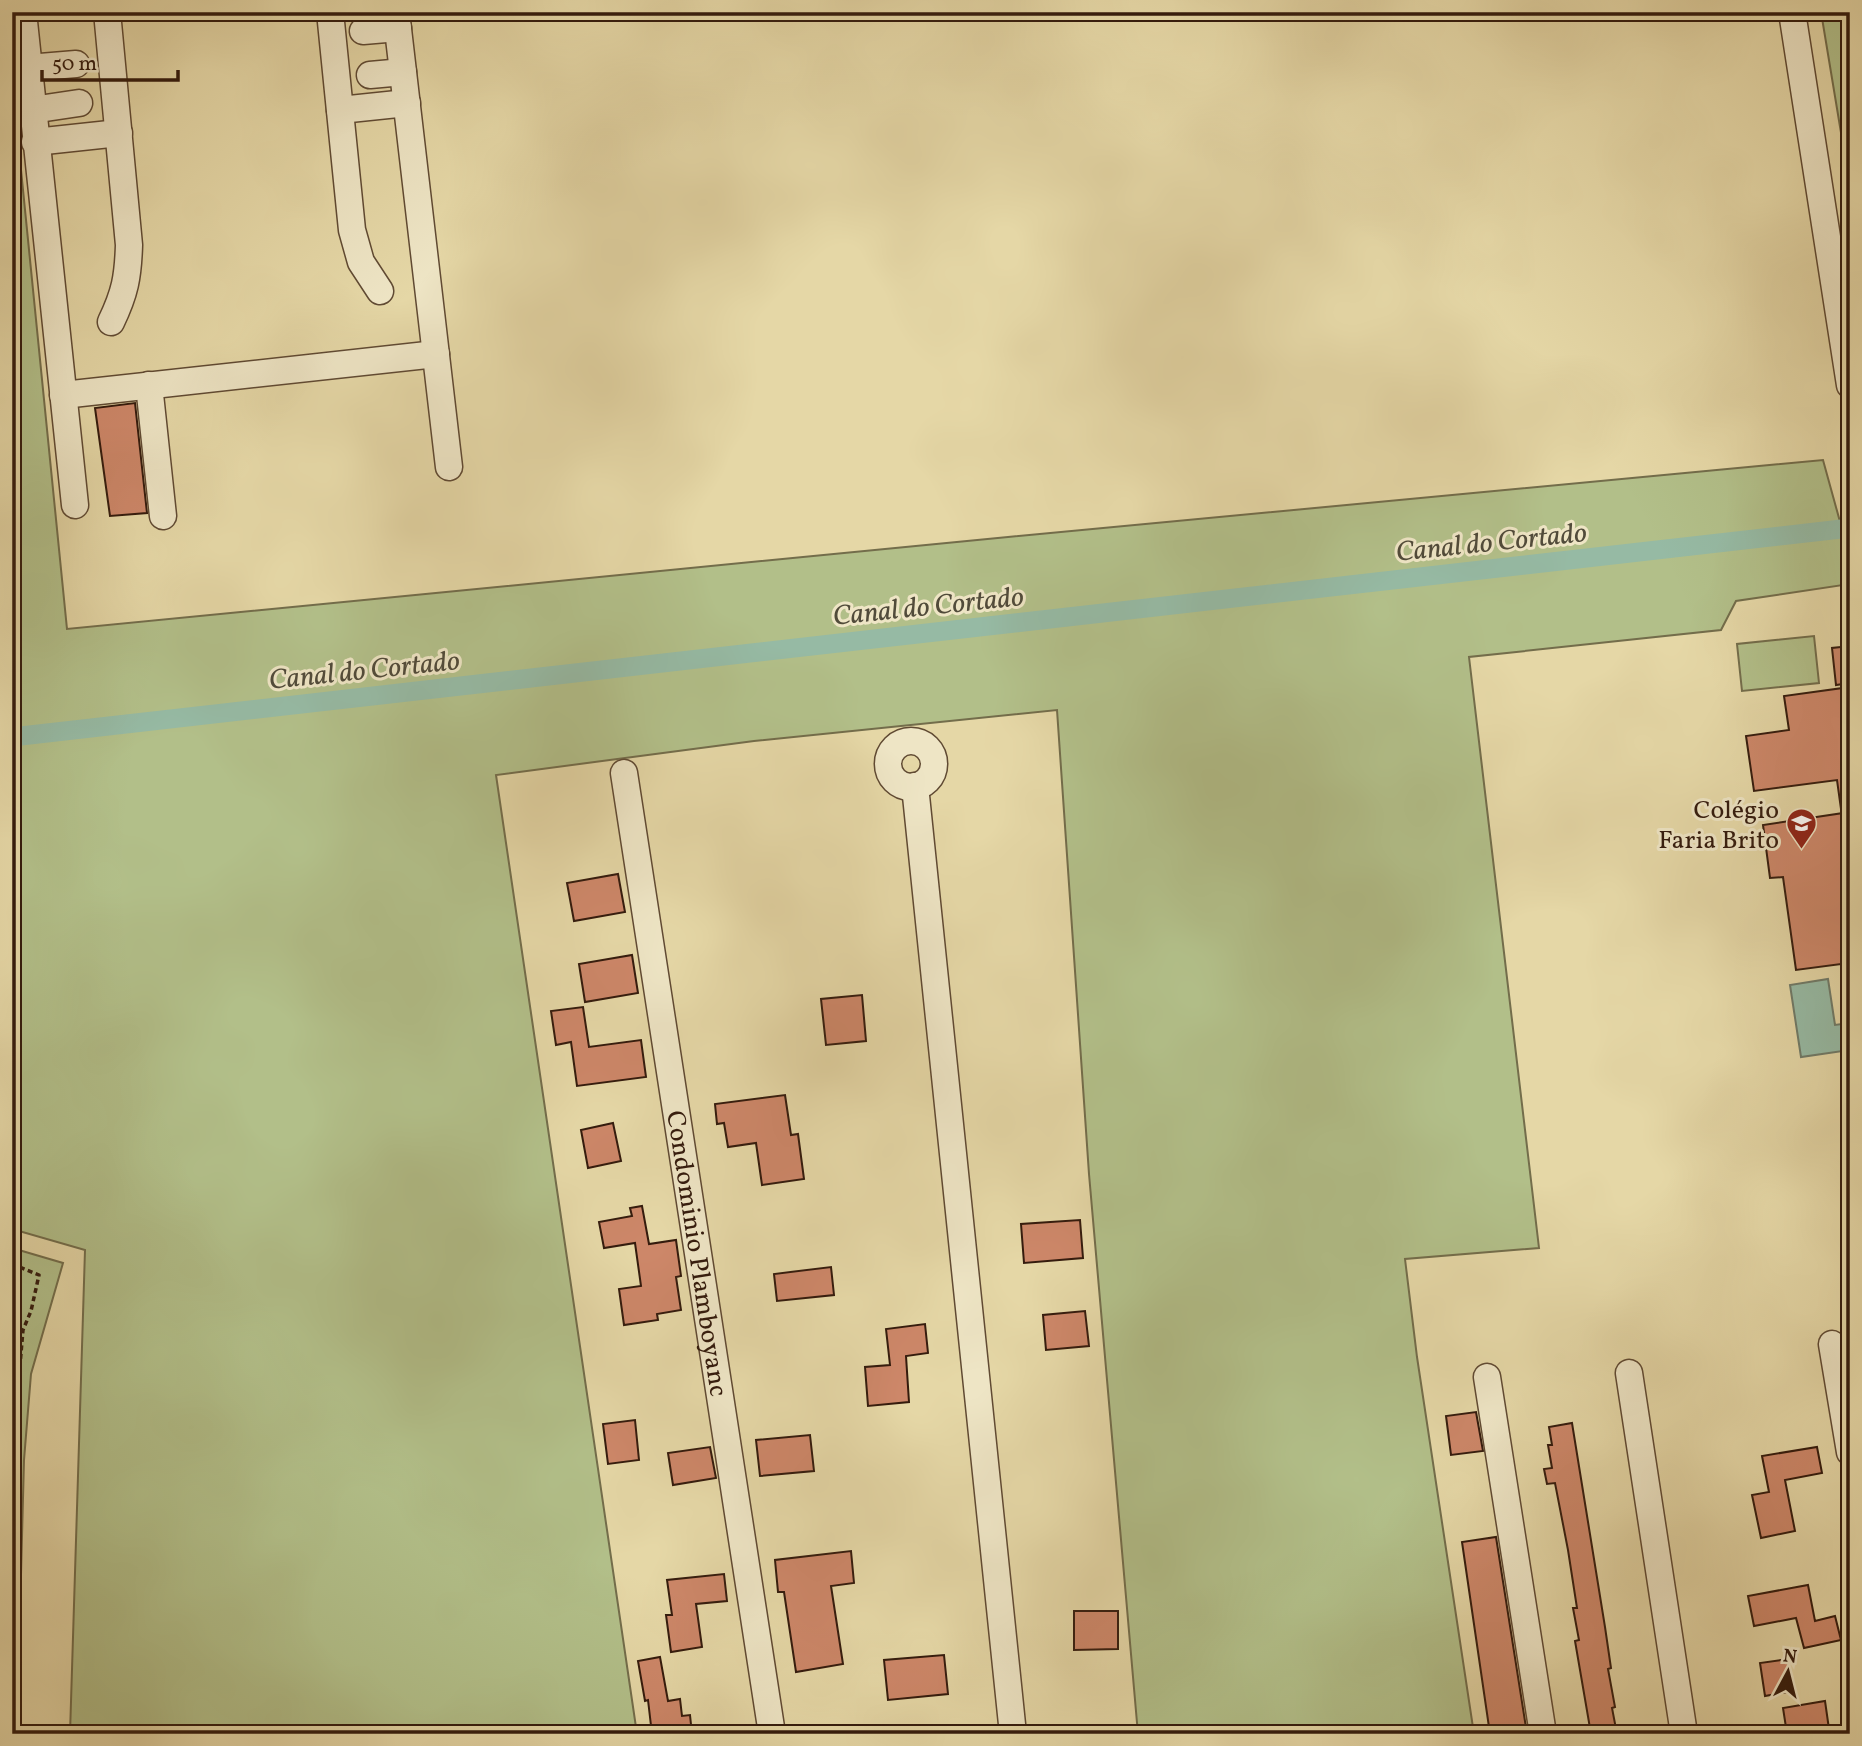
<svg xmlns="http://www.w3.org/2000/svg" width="1862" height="1746" viewBox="0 0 1862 1746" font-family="Vollkorn,serif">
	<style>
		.green { fill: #b2bf89; stroke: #736d4b; stroke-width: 2 }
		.water { fill: #96baa4; stroke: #6f7a68; stroke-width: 2 }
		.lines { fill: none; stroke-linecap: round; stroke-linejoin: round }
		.canal { stroke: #96baa4; stroke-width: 19 }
		.building { fill: #cd8769; stroke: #341b0d; stroke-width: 2 }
		.minor-casing { stroke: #604a33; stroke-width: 29 }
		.path { stroke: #341b0d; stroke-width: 3.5; stroke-dasharray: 5 3.5; stroke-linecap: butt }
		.minor { stroke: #eee5c5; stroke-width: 26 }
		.labels { text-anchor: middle; stroke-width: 6; stroke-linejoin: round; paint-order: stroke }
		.poi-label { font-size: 26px; fill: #341b0d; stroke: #eee5c5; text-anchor: end }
		.street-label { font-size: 26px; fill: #341b0d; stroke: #eee5c5 }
		.water-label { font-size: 28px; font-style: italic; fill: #514b3a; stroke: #eee5c5 }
	</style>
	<rect width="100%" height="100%" fill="#e5d7a6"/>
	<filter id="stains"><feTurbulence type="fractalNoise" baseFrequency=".00286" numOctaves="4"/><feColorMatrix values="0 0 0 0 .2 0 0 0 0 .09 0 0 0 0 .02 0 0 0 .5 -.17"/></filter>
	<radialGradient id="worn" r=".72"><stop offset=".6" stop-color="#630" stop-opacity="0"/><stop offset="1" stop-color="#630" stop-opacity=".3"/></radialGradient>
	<path class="green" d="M1821 12H1850V187Z
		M12 80 67 629 1008 537 1823 460 1850 558V584L1736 601 1721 630 1469 657 1539 1248 1405 1259 1417 1357 1474 1734H1138L1089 1174 1057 710 754 741 496 775 637 1734H70L85 1250 12 1229Z
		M1814 636 1819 683 1742 691 1737 644Z
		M12 1248 63 1263 31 1374 24 1460 20 1613 16 1647 12 1648Z"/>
	<path class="water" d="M1828 979 1835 1025 1850 1023V1050L1801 1057 1790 985Z"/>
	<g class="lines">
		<path class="canal" d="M12 737 1850 528"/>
	</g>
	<path class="building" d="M135 403 147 513 110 516 95 408Z
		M1850 646V683L1836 685 1832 648Z
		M1843 688 1850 743V809H1841L1837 780 1754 791 1746 736 1789 730 1784 696Z
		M1850 812V969L1841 964 1796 970 1783 877 1770 878 1763 825Z
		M618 874 625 912 574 921 567 883Z
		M632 955 638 993 585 1002 579 964Z
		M862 995 866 1041 826 1045 821 999Z
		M583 1007 589 1047 641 1040 646 1077 577 1086 571 1042 556 1045 551 1011Z
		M785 1095 791 1135 798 1134 804 1179 762 1185 756 1143 728 1147 724 1123 717 1124 715 1104Z
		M613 1123 621 1161 588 1168 581 1130Z
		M642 1206 649 1244 676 1240 681 1276 676 1277 681 1310 657 1314 658 1320 624 1325 619 1289 641 1286 635 1243 604 1248 599 1222 632 1216 630 1208Z
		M1080 1220 1083 1258 1024 1263 1021 1224Z
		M831 1267 834 1295 777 1301 774 1274Z
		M1085 1311 1089 1346 1046 1350 1043 1315Z
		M925 1324 928 1353 906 1356 909 1402 868 1406 865 1367 890 1365 886 1329Z
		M1476 1412 1483 1451 1451 1455 1446 1416Z
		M635 1420 639 1460 608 1464 603 1424Z
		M1572 1423 1605 1627 1611 1668 1608 1669 1615 1707 1612 1708 1617 1734H1591L1575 1641 1579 1640 1573 1608H1577L1568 1550 1555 1483 1547 1484 1544 1469 1552 1468 1548 1445H1552L1549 1427Z
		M810 1435 814 1471 760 1476 756 1440Z
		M710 1447 716 1478 673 1485 668 1453Z
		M1817 1447 1822 1473 1785 1480 1795 1531 1761 1538 1752 1495 1769 1492 1762 1456Z
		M1496 1537 1527 1734H1490L1462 1542Z
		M851 1551 854 1583 831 1586 843 1664 796 1672 784 1592H778L775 1560Z
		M724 1574 727 1601 696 1604 702 1647 671 1652 666 1615H672L667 1580Z
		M1808 1585 1815 1621 1835 1616 1841 1640 1804 1648 1796 1618 1754 1626 1748 1596Z
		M1074 1611H1118V1649L1074 1650Z
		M944 1655 948 1694 888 1700 884 1660Z
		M660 1657 668 1701 680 1699 682 1716 690 1715 692 1734H652L648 1700 645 1701 638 1661Z
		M1788 1659 1793 1691 1765 1696 1760 1663Z
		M1825 1701 1829 1729 1787 1734 1783 1708Z"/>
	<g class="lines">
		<defs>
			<g id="minor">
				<path d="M23 12 75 505"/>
				<path d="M107 12 129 245C128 277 125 293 111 322"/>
				<path d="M330 12 352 230 361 262 380 291"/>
				<path d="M396 12 449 467"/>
				<path d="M1792 12 1850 385"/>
				<path d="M363 31 398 28"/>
				<path d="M28 68 76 64"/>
				<path d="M370 75 403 72"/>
				<path d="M32 110 79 103"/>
				<path d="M340 110 407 103"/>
				<path d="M35 142 119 133"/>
				<path d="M149 385 163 516"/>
				<path d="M63 395 436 354"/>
				<circle cx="911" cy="764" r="23"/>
				<path id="s1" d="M624 773 772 1734"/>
				<path d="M915 786 1013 1734"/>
				<path d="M1832 1344 1850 1452"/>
				<path d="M1629 1373 1684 1734"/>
				<path d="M1487 1377 1543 1734"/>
			</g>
		</defs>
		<use href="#minor" class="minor-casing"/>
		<path class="path" d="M1813 18H1850
			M12 1264 39 1275 31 1311 23 1330 12 1458"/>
		<use href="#minor" class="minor"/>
	</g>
	<defs>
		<symbol id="school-pin" viewBox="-11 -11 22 30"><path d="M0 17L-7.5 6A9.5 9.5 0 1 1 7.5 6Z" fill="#8f2418" stroke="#eee5c5"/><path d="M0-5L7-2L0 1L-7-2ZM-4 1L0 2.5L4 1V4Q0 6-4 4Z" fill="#fff"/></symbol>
	</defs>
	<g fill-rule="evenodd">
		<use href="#school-pin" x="1784" y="806" width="35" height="47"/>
	</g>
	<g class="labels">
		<g class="poi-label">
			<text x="1779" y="818">Colégio<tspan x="1779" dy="30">Faria Brito</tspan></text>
		</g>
		<g class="street-label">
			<text dy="9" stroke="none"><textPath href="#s1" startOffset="486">Condominio Plamboyanc</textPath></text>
		</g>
		<g class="water-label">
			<text transform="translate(1491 541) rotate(-6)" y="10">Canal do Cortado</text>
			<text transform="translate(928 605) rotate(-6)" y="10">Canal do Cortado</text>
			<text transform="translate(364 669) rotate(-6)" y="10">Canal do Cortado</text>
		</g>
	</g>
	<rect width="1862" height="1746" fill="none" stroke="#e5d7a6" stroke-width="42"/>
	<rect x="14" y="14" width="1834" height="1718" fill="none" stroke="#341b0d" stroke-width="3.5"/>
	<rect x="21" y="21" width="1820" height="1704" fill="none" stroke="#341b0d" stroke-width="2"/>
	<g transform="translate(1788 1672) rotate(7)" stroke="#eee5c5" stroke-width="5" paint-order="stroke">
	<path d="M0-5L12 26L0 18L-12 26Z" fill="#341b0d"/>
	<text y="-10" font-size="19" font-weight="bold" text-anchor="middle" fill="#341b0d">N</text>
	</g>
	<path d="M42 70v10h136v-10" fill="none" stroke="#341b0d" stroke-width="3.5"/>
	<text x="52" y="70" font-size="21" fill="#341b0d" stroke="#eee5c5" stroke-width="5" paint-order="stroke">50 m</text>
	<rect width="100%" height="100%" filter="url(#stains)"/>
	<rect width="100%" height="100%" fill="url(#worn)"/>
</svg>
